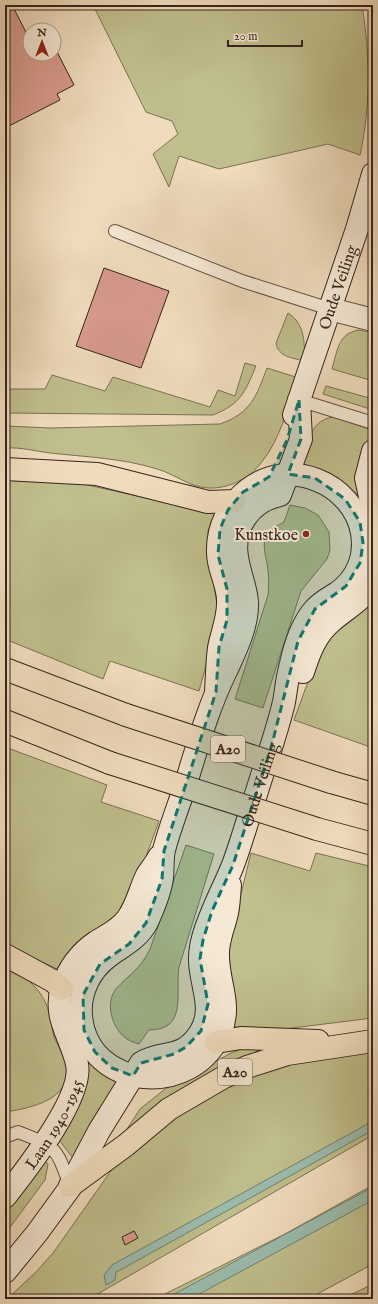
<svg xmlns="http://www.w3.org/2000/svg" width="378" height="1304" viewBox="0 0 378 1304" font-family="'IM FELL English',serif">
	<style>
		.green { fill: #c0bf8d; stroke: #7a7254 }
		.water { fill: #9bbcad; stroke: #727f73 }
		.building { fill: #d89b8e; stroke: #35241c }
		.lines { fill: none; stroke-linecap: round; stroke-linejoin: round }
		.service-casing { stroke: #645244; stroke-width: 14 }
		.minor-casing { stroke: #645244; stroke-width: 24 }
		.secondary-casing { stroke: #35241c; stroke-width: 24 }
		.motorway-casing { stroke: #35241c; stroke-width: 24 }
		.service { stroke: #f5e8d4; stroke-width: 12 }
		.minor { stroke: #f5e8d4; stroke-width: 22 }
		.secondary { stroke: #f5e8d4; stroke-width: 22 }
		.motorway { stroke: #f0dcbd; stroke-width: 22 }
		.motorway-bridge-casing { stroke: #35241c; stroke-width: 24; stroke-linecap: butt }
		.motorway-bridge { stroke: #f0dcbd; stroke-width: 22 }
		.marked { fill: #0f766e; fill-opacity: 0.2; stroke: #0f766e; stroke-width: 3; stroke-dasharray: 8 5; stroke-linejoin: round }
		.poi-dot { fill: #8f2418; stroke: #f5e8d4; stroke-width: 1.5 }
		.labels { text-anchor: middle; stroke-width: 4; stroke-linejoin: round; paint-order: stroke }
		.shield { fill: #f5e8d4; stroke: #6f5f53; stroke-width: 1 }
		.shield-label { font-size: 15px; font-weight: bold; fill: #35241c }
		.street-label { font-size: 16px; fill: #35241c; stroke: #f5e8d4 }
		.poi-label { font-size: 16px; fill: #35241c; stroke: #f5e8d4; text-anchor: end }
	</style>
	<rect width="100%" height="100%" fill="#f0dcbd"/>
	<filter id="stains"><feTurbulence type="fractalNoise" baseFrequency=".005" numOctaves="4"/><feColorMatrix values="0 0 0 0 .2 0 0 0 0 .09 0 0 0 0 .02 0 0 0 .5 -.17"/></filter>
	<radialGradient id="worn" r=".72"><stop offset=".6" stop-color="#630" stop-opacity="0"/><stop offset="1" stop-color="#630" stop-opacity=".3"/></radialGradient>
	<path class="green" d="M93 5H362C370 55 371 105 360 155L328 144 219 169 179 156 169 187 153 154 178 134 172 121 146 112Z
		M288 313C305 324 305 343 304 361 293 358 278 357 276 343Z
		M359 330 373 333V381L332 369C337 352 338 333 359 330Z
		M245 363 256 366C245 392 241 404 213 415L5 413V389H45L52 375 105 391 113 377 210 407 218 390 235 396Z
		M267 368 299 378C287 407 281 439 261 463 249 479 228 489 208 488 189 487 175 474 157 469 122 458 86 457 50 453 34 451 21 447 5 448V426L51 428 220 424C251 413 256 397 267 368Z
		M326 386 373 399V410L323 394Z
		M333 417 372 430 359 469 357 496 355 497 301 466C308 445 308 421 333 417Z
		M5 480 69 481 215 513 208 531V553L217 604V626L199 691 110 661 103 679 5 639Z
		M290 505 305 508 318 515 329 532 330 550 327 559 301 591 263 708 235 699 268 595C269 585 269 574 267 563 262 541 262 533 284 522Z
		M373 596V748L294 720 321 646Z
		M5 747 107 785 101 802 159 821 144 862 120 911 68 954 57 969 5 944Z
		M186 845 214 854 179 967C175 993 188 1030 149 1030L139 1044C135 1043 130 1041 127 1039 113 1030 104 1004 116 989 130 973 140 970 150 949Z
		M251 853 310 871 316 853 373 867V1018L284 1029 232 1027 229 943Z
		M5 965C27 977 44 990 50 1016 52 1023 52 1030 54 1037 58 1046 64 1055 66 1065 73 1100 30 1108 6 1112Z
		M275 1046 125 1132 140 1109 165 1089 231 1053 247 1047Z
		M373 1050V1135L89 1299H7L36 1272 53 1253 113 1168 166 1121 232 1081 279 1065Z
		M86 1058H88L119 1080 73 1158 56 1136Z
		M44 1160 48 1164 45 1180 5 1234V1209Z
		M373 1185V1264L308 1299H155L285 1234Z
		M373 1284V1299H342Z"/>
	<path class="water" d="M373 1121V1130L122 1269 116 1272 115 1280 106 1285 104 1275 112 1265Z
		M373 1187V1200L190 1299H165Z"/>
	<path class="building" d="M5 5H12L30 40V54H54V46L74 85 57 94 60 100 5 128Z
		M104 268 169 291 141 368 76 346Z
		M134 1231 138 1238 125 1245 122 1237Z"/>
	<g class="lines">
		<defs>
			<path id="service" d="M115 231 242 281 330 309
				M299 400 373 423
				M5 1137 18 1132C57 1147 56 1147 70 1186"/>
			<path id="minor" d="M330 309 373 320"/>
			<g id="secondary">
				<path id="s1" d="M294 415 357 229 373 174"/>
				<path d="M373 451 366 478 373 511"/>
				<path d="M303 672C309 653 316 634 332 621 347 608 363 600 373 583"/>
				<path d="M230 885C229 895 229 907 226 917 223 929 218 940 218 953 217 982 232 1002 221 1031 196 1098 88 1092 81 1016 79 992 90 970 109 956 124 945 138 939 147 922 153 909 160 892 162 878 163 868 162 859 164 850 170 827 179 805 186 783 198 744 209 705 227 669 236 649 248 625 247 602 246 587 239 572 237 557 232 527 251 501 280 495L301 439 299 400"/>
				<path id="s2" d="M70 1186 99 1131 141 1063C162 1050 182 1061 200 1033 213 1012 204 993 201 971 199 960 200 949 203 938 210 912 223 890 233 865 242 841 249 815 257 791 266 762 277 732 284 702 286 691 287 679 290 668 294 649 301 625 314 610 321 602 329 598 337 593 357 579 366 557 362 533 358 509 340 489 317 480 267 460 216 501 218 553 218 569 228 584 228 600 229 617 222 632 219 648 217 662 217 677 216 692"/>
				<path id="s3" d="M5 1197C26 1170 84 1097 77 1064 71 1037 53 1017 62 988 68 969 80 953 96 942 107 935 119 930 127 919 137 906 140 889 147 875 151 869 156 863 159 857"/>
				<path d="M5 1272 37 1233 80 1174"/>
			</g>
			<path id="motorway" d="M5 469 97 474 208 502 235 501
				M5 669 126 715
				M5 721 110 763
				M331 782 373 794
				M317 829 373 844
				M5 955 53 981 62 989
				M216 1042 241 1038 318 1041
				M70 1186 126 1145 169 1109 224 1077 247 1067 287 1054 373 1041"/>
		</defs>
		<use href="#service" class="service-casing"/>
		<use href="#minor" class="minor-casing"/>
		<use href="#secondary" class="secondary-casing"/>
		<use href="#motorway" class="motorway-casing"/>
		<use href="#service" class="service"/>
		<use href="#minor" class="minor"/>
		<use href="#secondary" class="secondary"/>
		<use href="#motorway" class="motorway"/>
		<defs>
			<path id="motorway-bridge" d="M126 715 331 782
				M110 763 317 829"/>
		</defs>
		<use href="#motorway-bridge" class="motorway-bridge-casing"/>
		<use href="#motorway-bridge" class="motorway-bridge"/>
	</g>
	<path class="marked" d="M299 400 301 439 288 474 315 478 345 499 360 522 363 543 360 563 346 586 315 609 298 641 271 748 233 865 212 911 203 940 200 959 208 1004 201 1031 186 1047 174 1054 141 1063 133 1076 112 1068 95 1052 84 1030 83 995 100 964 129 944 146 923 162 879 164 851 216 692 219 647 227 620V589L218 555 220 529 228 510 243 492 269 477 287 440Z"/>
	<circle class="poi-dot" cx="306" cy="534" r="4"/>
	<g class="labels">
		<g class="shield">
			<rect x="211" y="736" width="34" height="26" rx="3"/>
			<rect x="218" y="1059" width="34" height="26" rx="3"/>
		</g>
		<g class="shield-label">
			<text x="228" y="754">A20</text>
			<text x="235" y="1077">A20</text>
		</g>
		<g class="street-label">
			<text dy="6" stroke="none"><textPath href="#s1" startOffset="135">Oude Veiling</textPath></text>
			<text dy="6" stroke="none"><textPath href="#s2" startOffset="471">Oude Veiling</textPath></text>
			<text dy="6" stroke="none"><textPath href="#s3" startOffset="88">Laan 1940-1945</textPath></text>
		</g>
		<g class="poi-label">
			<text x="298" y="540">Kunstkoe</text>
		</g>
	</g>
	<rect width="378" height="1304" fill="none" stroke="#f0dcbd" stroke-width="20"/>
	<rect x="6" y="6" width="366" height="1292" fill="none" stroke="#35241c" stroke-width="2"/>
	<rect x="10" y="10" width="358" height="1284" fill="none" stroke="#35241c"/>
	<g transform="translate(42 42)"><circle r="19" fill="#f5e8d4" stroke="#a89a8a"/>
	<path d="M0-3L7 15L0 10L-7 15Z" fill="#8f2418"/>
	<text y="-6" font-size="11" font-weight="bold" text-anchor="middle" fill="#35241c">N</text>
	</g>
	<path d="M228 40v6h74v-6" fill="none" stroke="#35241c" stroke-width="2"/>
	<text x="234" y="40" font-size="12" fill="#35241c" stroke="#f5e8d4" stroke-width="3" paint-order="stroke">20 m</text>
	<rect width="100%" height="100%" filter="url(#stains)"/>
	<rect width="100%" height="100%" fill="url(#worn)"/>
</svg>
